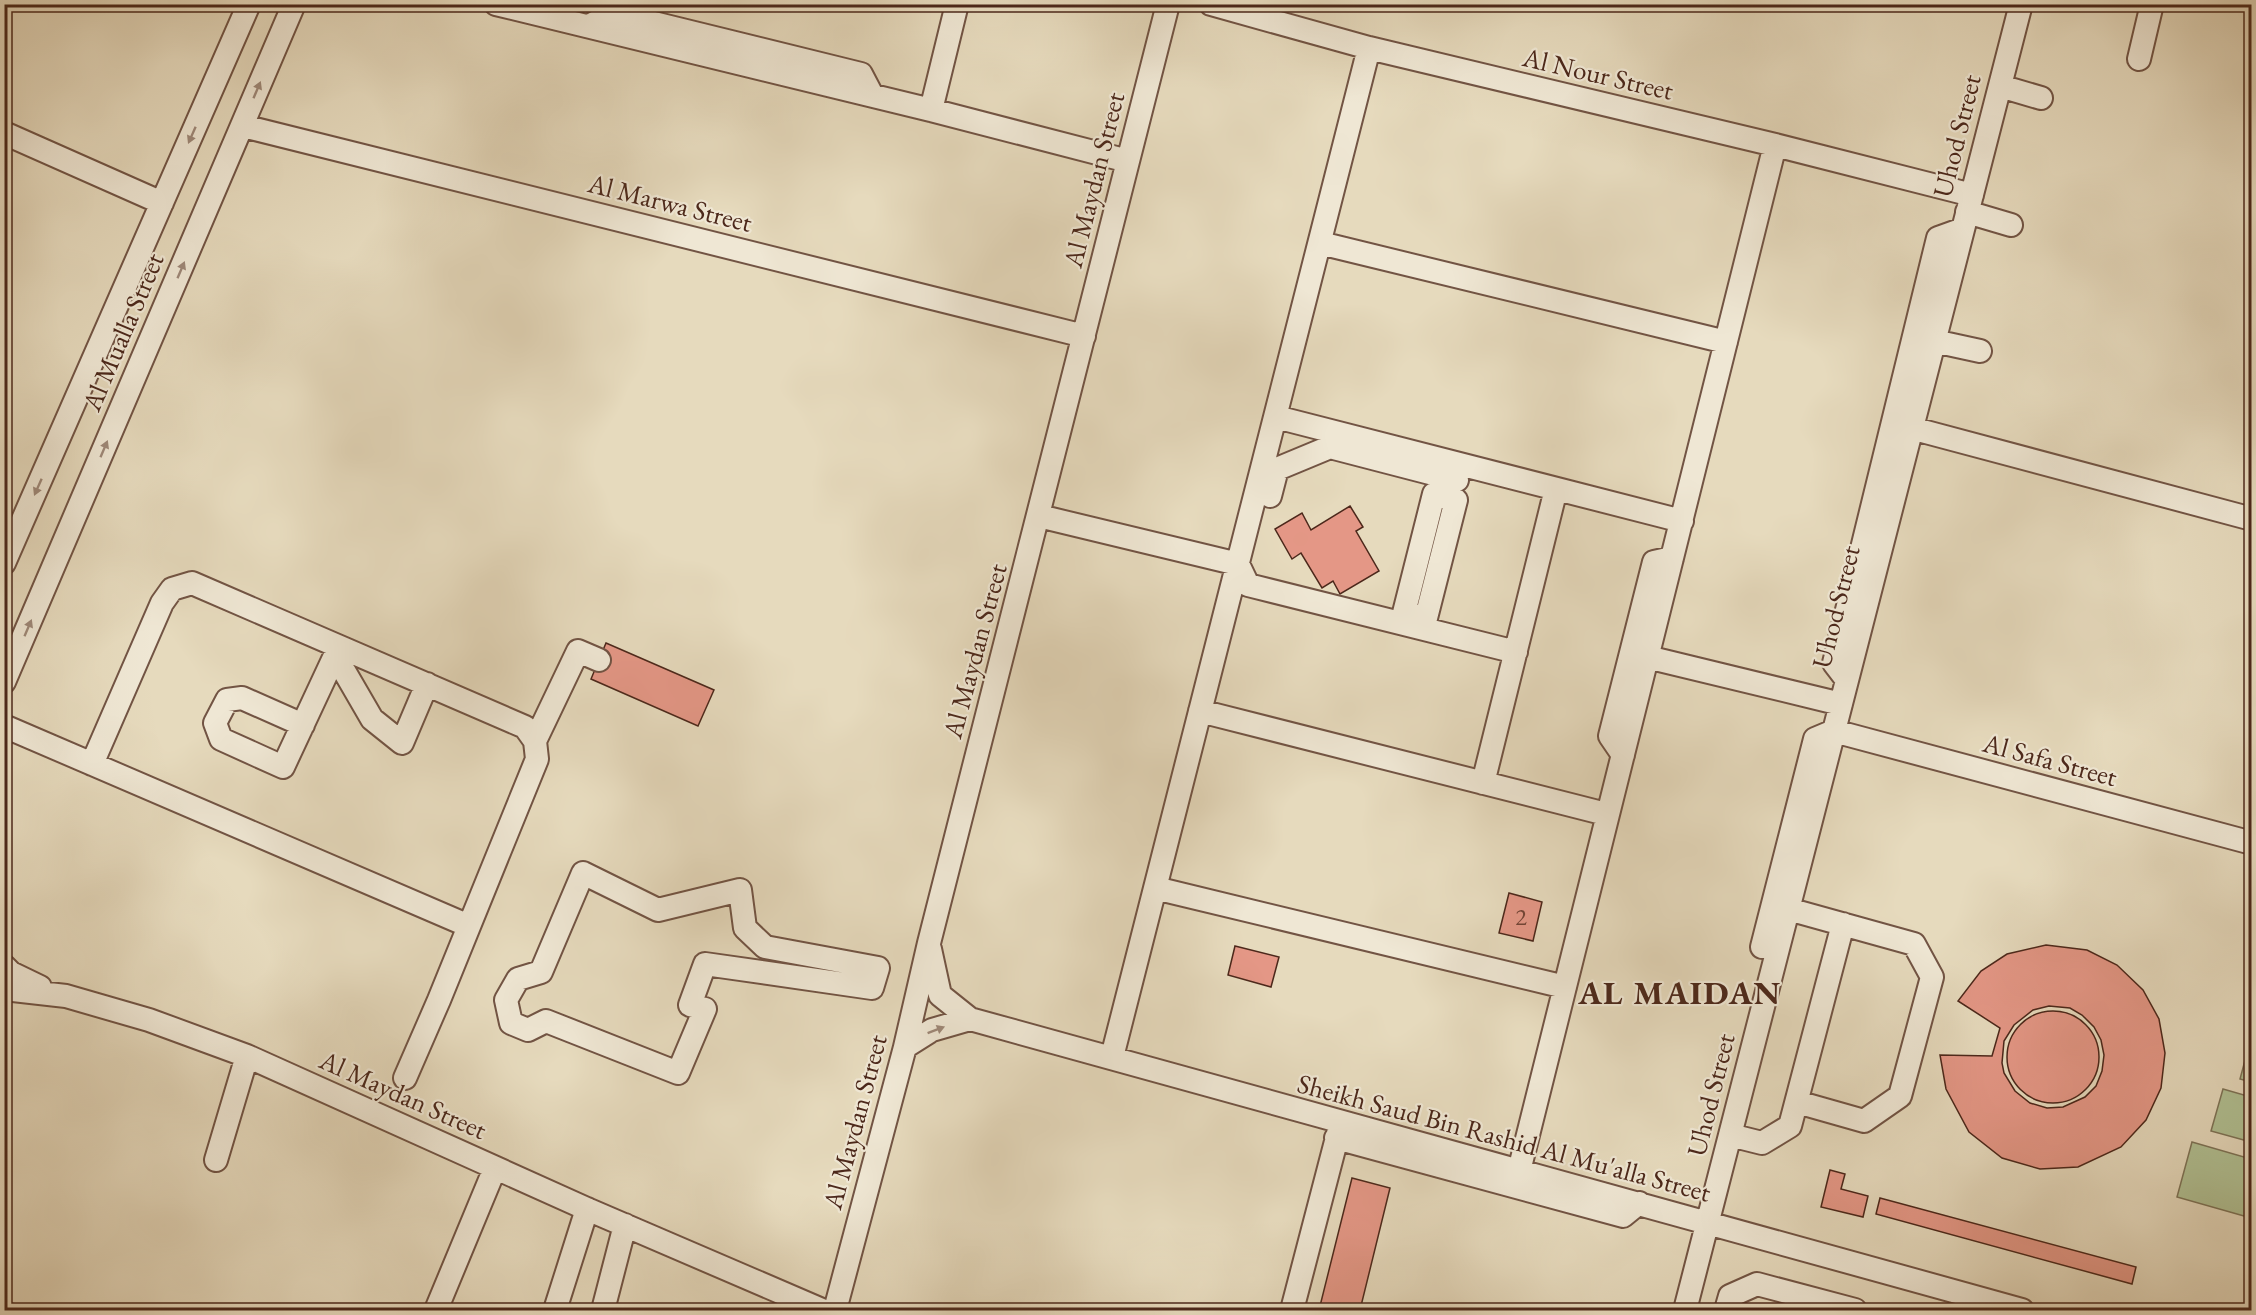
<svg xmlns="http://www.w3.org/2000/svg" width="2256" height="1315" viewBox="0 0 2256 1315" font-family="'EB Garamond',serif">
	<style>
		.green { fill: #b1c194; stroke: #7e7458; stroke-width: 1.5 }
		.water { fill: #9db7bd; stroke: #7d7e7c; stroke-width: 1.5 }
		.building { fill: #e49786; stroke: #4c281b; stroke-width: 1.5; fill-rule: evenodd }
		.lines { fill: none; stroke-linecap: round; stroke-linejoin: round }
		.minor-casing { stroke: #725444; stroke-width: 26 }
		.minor { stroke: #efe7d4; stroke-width: 22 }
		.oneway { fill: #9e8878 }
		.labels { text-anchor: middle; stroke-width: 4.5; stroke-linejoin: round; paint-order: stroke }
		.number-label { font-size: 24px; fill: #724436 }
		.street-label { font-size: 27px; fill: #4c281b; stroke: #efe7d4 }
		.district-label { font-size: 33px; font-weight: bold; letter-spacing: 1.5px; fill: #4c281b; stroke: #efe7d4 }
	</style>
	<rect width="100%" height="100%" fill="#e6dabd"/>
	<filter id="stains"><feTurbulence type="fractalNoise" baseFrequency=".00333" numOctaves="4"/><feColorMatrix values="0 0 0 0 .2 0 0 0 0 .09 0 0 0 0 .02 0 0 0 .5 -.17"/></filter>
	<radialGradient id="worn" r=".72"><stop offset=".6" stop-color="#630" stop-opacity="0"/><stop offset="1" stop-color="#630" stop-opacity=".3"/></radialGradient>
	<path class="green" d="M2247 1053 2251 1054V1082L2240 1079Z
		M2223 1089 2251 1097V1142L2211 1131Z
		M2192 1142 2251 1159V1218L2177 1197Z"/>
	<path class="water" d="M4 1300H5L30 1310H5Z"/>
	<path class="building" d="M1350 506 1363 527 1356 531 1379 571 1340 594 1333 581 1322 588 1301 553 1292 559 1275 529 1302 513 1311 530Z
		M606 643 714 690 698 726 591 679Z
		M1509 893 1542 902 1533 941 1499 933Z
		M2046 945 2087 950 2117 965 2143 990 2159 1019 2165 1053 2161 1088 2146 1120 2121 1147 2078 1167 2040 1169 2002 1158 1969 1132 1946 1089 1940 1055 1992 1056 2000 1028 1958 1001 1981 971 2007 954ZM2049 1006 2070 1008 2082 1015 2094 1027 2101 1040 2104 1055 2102 1071 2096 1086 2085 1097 2063 1107 2047 1108 2030 1103 2015 1091 2004 1073 2002 1063 2004 1041 2014 1025 2033 1010Z
		M1235 946 1279 957 1271 987 1228 975Z
		M2007 1057a46 46 0 1 1 92 0a46 46 0 1 1-92 0Z
		M1830 1170 1845 1174 1841 1189 1868 1196 1863 1217 1821 1207Z
		M1352 1178 1390 1188 1360 1310H1319Z
		M1880 1198 2136 1267 2132 1284 1876 1214Z"/>
	<g class="lines">
		<defs>
			<path id="minor" d="M496 4 931 110 1128 161
				M1211 4 1369 48 1775 145 1972 195
				M589 26 613 13 861 74 872 95
				M2139 59 2152 4
				M2000 86 2041 98
				M931 110 957 4
				M243 126 1084 336
				M4 133 162 203
				M1967 212 2011 225
				M1320 243 1726 342
				M1934 341 1980 351
				M1276 417 1682 521
				M1911 428 2252 519
				M1434 494 1456 500 1426 618 1404 613Z
				M1270 496 1277 469 1330 447 1457 480
				M1039 516 1238 564 1248 585 1516 652
				M4 563 249 4
				M339 647 343 669 372 719 402 743 427 684
				M1647 657 1841 704
				M1847 680 1834 663 1938 238 1963 229
				M4 682 294 4
				M1200 711 1606 814
				M303 725 242 698 227 700 215 723 221 739 283 767 339 647
				M4 726 469 926
				M1623 755 1610 736 1654 562 1672 558
				M92 764 162 603 172 589 192 583 525 727 535 741
				M1483 783 1556 489
				M583 873 658 910 740 890 745 928 765 947 878 968 872 988 705 964 690 1005 705 1009 678 1073 546 1021 528 1030 511 1023 506 1000 518 979 541 972Z
				M1155 888 1565 987
				M1788 909 1914 944 1932 977 1900 1096 1864 1121 1797 1102
				M1762 947 1815 739 1834 731 2252 843
				M930 949 940 995 970 1019 2022 1310
				M4 966 11 973 40 987
				M4 989 66 996 149 1020 247 1056 587 1209 822 1310
				M905 1047 932 1030 970 1019
				M1112 1057 1369 48
				M405 1078 439 1000 537 759 535 741 578 651 599 660
				M1730 1135 1762 1143 1790 1126 1843 924
				M1336 1138 1623 1216 1639 1203
				M216 1160 247 1056
				M1519 1171 1775 145
				M436 1310 495 1168
				M555 1310 587 1209
				M603 1310 625 1225
				M835 1310 905 1047 929 943 1168 4
				M1292 1310 1340 1126
				M1685 1310 2021 4
				M1726 1310 1730 1296 1757 1284 1855 1310"/>
		</defs>
		<use href="#minor" class="minor-casing"/>
		<use href="#minor" class="minor"/>
	</g>
	<defs><path id="oneway-solid" d="M-6-.8H1V-3.2L6.5 0L1 3.2V.8H-6Z" transform="scale(1.5)"/></defs>
	<g class="oneway">
		<use href="#oneway-solid" transform="translate(257 90) rotate(-67)"/>
		<use href="#oneway-solid" transform="translate(192 135) rotate(114)"/>
		<use href="#oneway-solid" transform="translate(181 270) rotate(-67)"/>
		<use href="#oneway-solid" transform="translate(104 449) rotate(-67)"/>
		<use href="#oneway-solid" transform="translate(38 487) rotate(114)"/>
		<use href="#oneway-solid" transform="translate(28 628) rotate(-67)"/>
		<use href="#oneway-solid" transform="translate(936 1030) rotate(-21)"/>
	</g>
	<g class="labels">
		<g class="number-label">
			<text x="1521" y="925">2</text>
		</g>
		<g class="street-label">
			<text transform="translate(1598 74) rotate(13)" y="9">Al Nour Street</text>
			<text transform="translate(1957 136) rotate(-76)" y="9">Uhod Street</text>
			<text transform="translate(1094 180) rotate(-76)" y="9">Al Maydan Street</text>
			<text transform="translate(670 203) rotate(14)" y="9">Al Marwa Street</text>
			<text transform="translate(123 332) rotate(-67)" y="9">Al Mualla Street</text>
			<text transform="translate(1836 607) rotate(-76)" y="9">Uhod Street</text>
			<text transform="translate(975 651) rotate(-75)" y="9">Al Maydan Street</text>
			<text transform="translate(2050 760) rotate(15)" y="9">Al Safa Street</text>
			<text transform="translate(403 1095) rotate(24)" y="9">Al Maydan Street</text>
			<text transform="translate(1711 1095) rotate(-76)" y="9">Uhod Street</text>
			<text transform="translate(855 1122) rotate(-75)" y="9">Al Maydan Street</text>
			<text transform="translate(1504 1138) rotate(15)" y="9">Sheikh Saud Bin Rashid Al Mu'alla Street</text>
		</g>
		<g class="district-label">
			<text x="1680" y="1004">AL MAIDAN</text>
		</g>
	</g>
	<rect width="2256" height="1315" fill="none" stroke="#e6dabd" stroke-width="24"/>
	<rect x="6" y="6" width="2244" height="1303" fill="none" stroke="#4c281b" stroke-width="3"/>
	<rect x="12" y="12" width="2232" height="1291" fill="none" stroke="#4c281b" stroke-width="1.5"/>
	<rect width="100%" height="100%" filter="url(#stains)"/>
	<rect width="100%" height="100%" fill="url(#worn)"/>
</svg>
